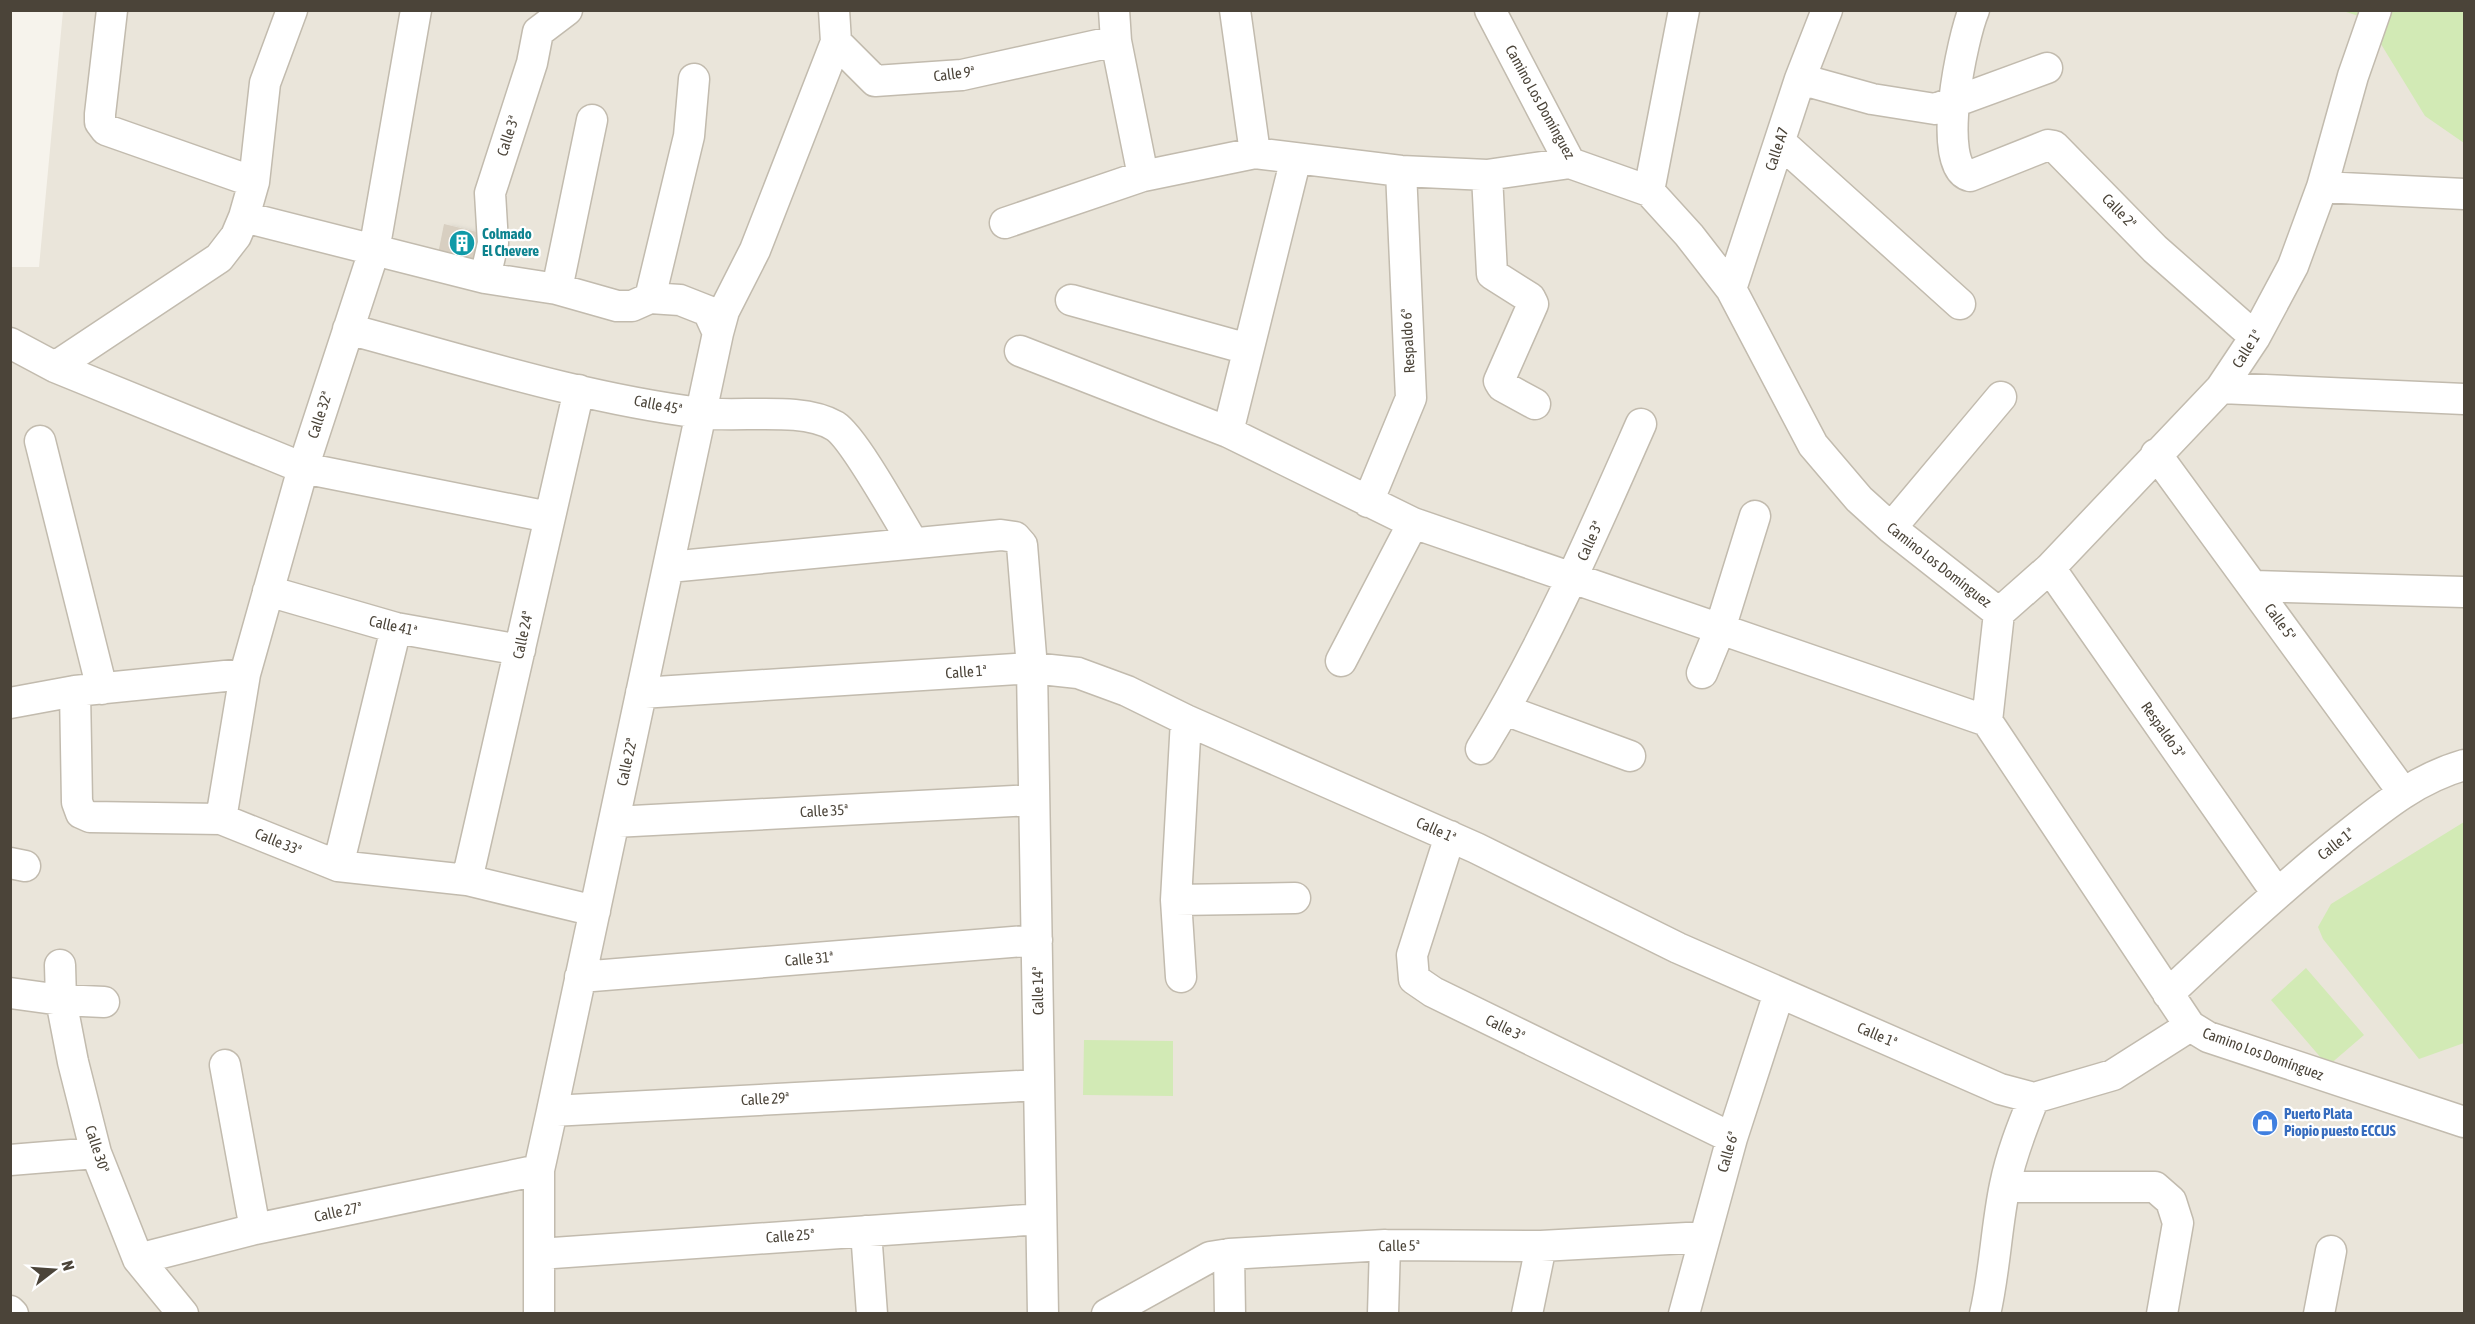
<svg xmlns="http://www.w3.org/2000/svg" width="2475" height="1324" viewBox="0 0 2475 1324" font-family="'Asap Condensed',sans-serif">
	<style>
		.residential { fill: #eae5da }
		.green { fill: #d2eab5 }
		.building { fill: #d8cfc1; filter: url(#shadow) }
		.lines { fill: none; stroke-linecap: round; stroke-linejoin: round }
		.minor-casing { stroke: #c2bbae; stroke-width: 33 }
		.minor { stroke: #fff; stroke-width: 30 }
		.labels { text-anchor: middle; stroke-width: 4.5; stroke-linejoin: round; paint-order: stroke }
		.street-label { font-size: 15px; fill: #4b4439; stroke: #fff }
		.culture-label { font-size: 15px; font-weight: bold; fill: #0d838f; stroke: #fff; text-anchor: start }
		.shop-label { font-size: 15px; font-weight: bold; fill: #366cbe; stroke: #fff; text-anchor: start }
	</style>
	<defs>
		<filter id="shadow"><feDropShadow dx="6" dy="4" stdDeviation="3" flood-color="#0004"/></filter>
	</defs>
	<rect width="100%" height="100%" fill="#f6f3ec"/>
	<path class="residential" d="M63 11H2464V1313L11 1314 10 267H39Z"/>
	<path class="green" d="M2343 11H2464V143L2425 116 2365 18Z
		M2464 822V1043L2419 1059 2323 939 2318 927 2331 904Z
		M2306 968 2364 1035 2328 1066 2271 1000Z
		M1084 1040 1173 1041V1096L1083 1095Z"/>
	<path class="building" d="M444 224 485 234 480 265 437 259Z"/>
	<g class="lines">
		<defs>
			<path id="minor" d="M112 10 100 114V122L106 130 254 182
				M834 10 836 42 875 81 962 75 1116 41
				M1114 10 1116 41 1143 176
				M1235 10 1255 153
				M1490 10 1570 163 1649 191 1689 235 1731 289 1813 445 1859 499 1891 528 1999 613
				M1974 10C1963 35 1934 168 1970 176L2048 145 2054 146 2155 249 2255 337
				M1800 79 1872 99 1935 109 2047 68
				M1780 142 1960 304
				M1487 175 1492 274 1530 298 1533 304 1499 381 1502 386 1535 404
				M2322 187 2464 194
				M1649 191 1684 10
				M244 217 485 278 557 289 617 306H632L650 298 680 300 708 311 718 333
				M1005 223 1143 176 1255 153 1401 171 1487 175 1570 163
				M485 278 493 243 490 193 532 63 538 32 567 10
				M557 289 592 120
				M1731 289 1800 79 1827 10
				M650 298 689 136 694 79
				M1071 300 1248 349
				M348 329C464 360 581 398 701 413 740 418 801 406 835 426 854 438 899 520 913 543
				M10 343 55 367 303 468 549 517
				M1020 351 1228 432 1413 523 1987 721
				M55 367 219 258 236 236 244 217 254 182 265 83 292 10
				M2221 388 2464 399
				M1228 432 1296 158
				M40 441 102 689
				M2156 454 2402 791
				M1368 502 1411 398 1401 171
				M1891 528 2001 397
				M669 567 1001 535 1015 537 1022 545 1032 668 1043 1314
				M2050 568 2276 892
				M2254 586 2464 592
				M268 591 396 628 520 650
				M1999 613 1987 721 2190 1026 2208 1037 2464 1122
				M1999 613 2050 568 2221 388 2255 337 2293 266 2322 187 2353 76 2376 10
				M1341 661 1413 523
				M1702 673 1720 629 1755 516
				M75 691 77 802 81 813 90 817 221 819 338 866 467 880 595 911
				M641 693 1032 668 1078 673 1127 691 1186 720 1476 848 1678 948 2000 1089 2034 1098 2113 1075 2190 1026
				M10 703 75 691 245 674
				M1505 710 1630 756
				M1481 749C1544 646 1592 535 1641 424
				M221 819 245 674 303 468 374 251 416 10
				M614 822 1034 800
				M1450 836 1412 955 1414 979 1433 992 1732 1138
				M10 863 25 866
				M338 866 396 628
				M467 880 579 390
				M1176 900 1295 898
				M60 965 61 1000 73 1062 96 1153 138 1259 183 1314
				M580 977 1037 940
				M1181 977 1176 900 1186 720
				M10 993 61 1000 104 1002
				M2168 994C2224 941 2280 889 2340 841 2380 809 2415 779 2464 765
				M225 1065 255 1229
				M552 1111 718 333 724 311 755 250 836 42
				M10 1160 96 1153
				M2005 1187H2155L2171 1201 2178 1223 2162 1314
				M866 1231 872 1314
				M539 1254 1041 1219
				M1229 1254 1230 1314
				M138 1259 255 1229 539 1170
				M10 1311 13 1314
				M539 1314V1170L552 1111 1039 1085
				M1107 1314 1210 1257 1229 1254 1385 1245 1541 1246 1705 1237
				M1383 1314 1385 1245
				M1527 1314 1541 1246
				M1684 1314 1732 1138 1779 993
				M1985 1314C1995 1271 1996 1228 2005 1185 2011 1155 2022 1127 2034 1098
				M2319 1314 2331 1251"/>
		</defs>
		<use href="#minor" class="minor-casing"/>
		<use href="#minor" class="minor"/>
	</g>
	<defs>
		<symbol id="building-disc" viewBox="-11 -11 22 22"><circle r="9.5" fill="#0f9aa8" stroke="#fff"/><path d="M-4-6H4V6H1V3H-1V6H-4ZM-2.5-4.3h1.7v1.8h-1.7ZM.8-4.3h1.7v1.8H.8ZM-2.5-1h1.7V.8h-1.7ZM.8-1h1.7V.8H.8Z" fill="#fff"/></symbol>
		<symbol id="shop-disc" viewBox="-11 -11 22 22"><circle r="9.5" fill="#3f7fe0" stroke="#fff"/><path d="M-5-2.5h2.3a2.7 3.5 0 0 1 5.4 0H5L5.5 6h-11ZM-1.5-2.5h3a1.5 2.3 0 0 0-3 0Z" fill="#fff"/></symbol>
	</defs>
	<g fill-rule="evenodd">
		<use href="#building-disc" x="447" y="228" width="30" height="30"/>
		<use href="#shop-disc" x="2250" y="1108" width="30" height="30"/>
	</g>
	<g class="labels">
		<g class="street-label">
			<text transform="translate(954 74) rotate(-7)" y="5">Calle 9ª</text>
			<text transform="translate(1540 102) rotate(61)" y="5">Camino Los Domínguez</text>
			<text transform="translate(508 136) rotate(-72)" y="5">Calle 3ª</text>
			<text transform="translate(1777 149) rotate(-72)" y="5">Calle A7</text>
			<text transform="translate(2119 211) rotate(46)" y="5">Calle 2ª</text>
			<text transform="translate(1408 341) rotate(-93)" y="5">Respaldo 6ª</text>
			<text transform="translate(2247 349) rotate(-58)" y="5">Calle 1ª</text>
			<text transform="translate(658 405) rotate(11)" y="5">Calle 45ª</text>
			<text transform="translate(320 415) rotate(-72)" y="5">Calle 32ª</text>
			<text transform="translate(1590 541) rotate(-66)" y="5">Calle 3ª</text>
			<text transform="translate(1939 565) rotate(38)" y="5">Camino Los Domínguez</text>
			<text transform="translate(2280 622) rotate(54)" y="5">Calle 5ª</text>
			<text transform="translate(393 626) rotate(13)" y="5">Calle 41ª</text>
			<text transform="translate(523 635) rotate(-78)" y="5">Calle 24ª</text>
			<text transform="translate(966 672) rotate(-4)" y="5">Calle 1ª</text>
			<text transform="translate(2163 730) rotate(55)" y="5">Respaldo 3ª</text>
			<text transform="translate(627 762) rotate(-78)" y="5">Calle 22ª</text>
			<text transform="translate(824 811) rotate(-3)" y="5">Calle 35ª</text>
			<text transform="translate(1436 830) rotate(24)" y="5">Calle 1ª</text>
			<text transform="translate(278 842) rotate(22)" y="5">Calle 33ª</text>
			<text transform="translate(2336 844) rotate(-38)" y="5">Calle 1ª</text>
			<text transform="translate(809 959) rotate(-5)" y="5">Calle 31ª</text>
			<text transform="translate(1038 991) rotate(-91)" y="5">Calle 14ª</text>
			<text transform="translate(1505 1028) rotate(26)" y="5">Calle 3ª</text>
			<text transform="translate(1877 1035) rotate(23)" y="5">Calle 1ª</text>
			<text transform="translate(2263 1054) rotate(20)" y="5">Camino Los Domínguez</text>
			<text transform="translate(765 1099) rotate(-3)" y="5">Calle 29ª</text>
			<text transform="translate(97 1149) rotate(72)" y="5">Calle 30ª</text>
			<text transform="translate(1728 1152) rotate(-74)" y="5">Calle 6ª</text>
			<text transform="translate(338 1212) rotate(-12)" y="5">Calle 27ª</text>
			<text transform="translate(790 1236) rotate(-4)" y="5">Calle 25ª</text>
			<text transform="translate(1399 1246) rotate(-1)" y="5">Calle 5ª</text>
		</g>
		<g class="culture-label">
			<text x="482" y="239">Colmado<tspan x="482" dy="17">El Chevere</tspan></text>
		</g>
		<g class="shop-label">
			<text x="2284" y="1119">Puerto Plata<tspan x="2284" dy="17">Piopio puesto ECCUS</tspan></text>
		</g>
	</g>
	<rect width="2475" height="1324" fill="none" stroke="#4b4439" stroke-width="24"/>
	<g transform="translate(54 1270) rotate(73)" stroke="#ffffff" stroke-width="4.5" paint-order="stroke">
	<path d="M0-4.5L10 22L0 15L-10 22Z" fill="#4b4439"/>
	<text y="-9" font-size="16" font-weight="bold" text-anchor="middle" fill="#4b4439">N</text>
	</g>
</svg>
